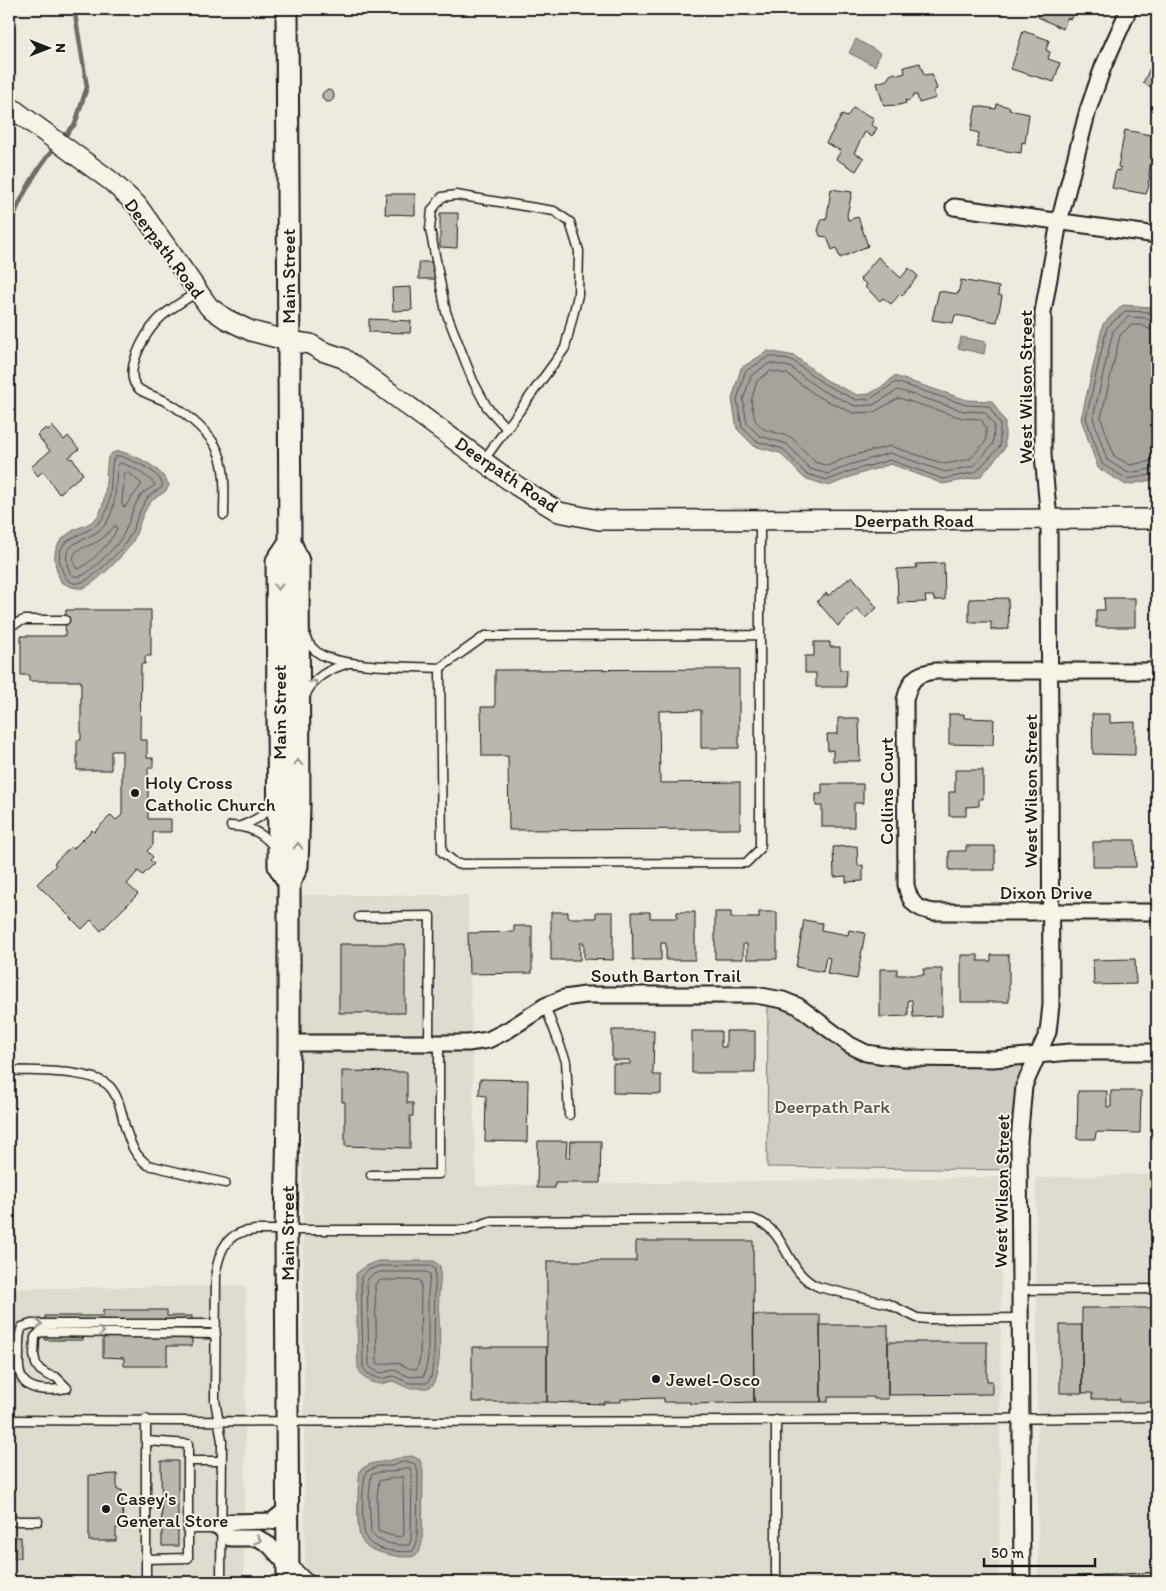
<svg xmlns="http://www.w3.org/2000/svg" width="1166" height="1591" viewBox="0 0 1166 1591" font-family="Itim,sans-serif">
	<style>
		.built { fill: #dedbd1 }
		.green { fill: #cfccc3; stroke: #767470 }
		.water { fill: #a6a39d; stroke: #6f6d69 }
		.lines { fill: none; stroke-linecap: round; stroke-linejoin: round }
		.shore { stroke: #535250; stroke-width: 1 }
		.stream { stroke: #6f6d69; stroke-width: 4.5 }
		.building { fill: #bab7af; stroke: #1c1c1c }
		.service-casing { stroke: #1c1c1c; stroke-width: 11 }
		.minor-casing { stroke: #1c1c1c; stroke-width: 19 }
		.tertiary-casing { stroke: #1c1c1c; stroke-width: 22 }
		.secondary-casing { stroke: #1c1c1c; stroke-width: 25 }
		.service { stroke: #f7f3e8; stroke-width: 8 }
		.minor { stroke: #f7f3e8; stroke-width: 15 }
		.tertiary { stroke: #f7f3e8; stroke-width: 19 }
		.secondary { stroke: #f7f3e8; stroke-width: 21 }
		.oneway { stroke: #94928c }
		.poi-dot { fill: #1c1c1c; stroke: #f7f3e8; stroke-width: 2 }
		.labels { text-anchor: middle; stroke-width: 4; stroke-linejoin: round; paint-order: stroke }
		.street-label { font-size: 19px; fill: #1c1c1c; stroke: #f7f3e8 }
		.poi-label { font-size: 19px; fill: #1c1c1c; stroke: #f7f3e8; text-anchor: start }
		.park-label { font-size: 19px; fill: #52514e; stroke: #f7f3e8 }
	</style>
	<rect width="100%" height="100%" fill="#eeeae0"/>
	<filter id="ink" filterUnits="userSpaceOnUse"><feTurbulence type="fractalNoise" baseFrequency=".02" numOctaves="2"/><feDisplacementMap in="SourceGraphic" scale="10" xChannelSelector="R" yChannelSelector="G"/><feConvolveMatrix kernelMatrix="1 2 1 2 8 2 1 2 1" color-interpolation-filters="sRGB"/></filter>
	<g filter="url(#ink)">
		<path class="built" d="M301 895H468L476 1186 1002 1177 999 1582H305Z
			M1157 1174V1582H1038L1036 1178Z
			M246 1286 244 1582H9V1288Z"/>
		<path class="green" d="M768 996 866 1053 1036 1055 1024 1086 1020 1170 767 1167Z"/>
		<path class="water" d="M856 39 880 53 875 66 849 53Z
			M1123 305 1151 307 1157 314V479L1126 485 1098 468 1081 419 1103 324Z
			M961 337 986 342 984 354 958 348Z
			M768 351 795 356 826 380 857 395 869 394 885 385 894 376 967 400 992 401 1005 422V448L980 477 943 484 891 464 853 476 829 486 804 478 780 453 754 446 737 429 732 399 741 368Z
			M119 451C137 456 160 466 169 485 166 495 156 495 150 503 141 514 139 529 133 541 127 552 95 585 83 588 75 589 69 586 61 582 52 560 50 544 74 530 82 526 90 525 97 517 108 503 105 475 108 457L112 453Z
			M378 1261H434L440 1266C441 1276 440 1284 439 1293 437 1323 445 1356 433 1385L428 1388H408L393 1381 380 1384 371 1382 363 1377 358 1368 356 1274 365 1266Z
			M412 1456 420 1460 423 1471 422 1543C421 1547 419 1554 414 1556 405 1560 373 1552 366 1546 363 1543 361 1539 360 1536 356 1522 358 1484 360 1470 374 1460 378 1464 391 1460 399 1458 404 1457 412 1456Z"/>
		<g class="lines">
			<path class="shore" d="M1157 317 1153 316 1148 312 1126 311 1107 327 1086 418 1102 464 1127 479 1157 474
				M1157 323 1152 322 1145 318 1128 317 1113 331 1093 418 1107 460 1128 473 1157 468
				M1157 331 1149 329 1142 325H1131L1120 335 1101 418 1114 456 1130 465 1157 460
				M770 356 793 361 824 384 856 400 870 399 896 382 966 405 989 406 1000 424V446L976 472 943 479 890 460 851 471 828 480 806 474 783 449 756 441 742 427 737 400 745 372Z
				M770 363 790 367 821 390 855 406 873 405 898 390 964 411 985 412 994 425 993 444 974 466 945 472 890 453 849 465 828 474 810 469 787 444 760 436 747 424 743 400 751 376Z
				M771 371 787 374 817 396 853 413 874 412 899 398 962 418 981 419 986 428V441L970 459 945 464 890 446 847 457 828 466 815 462 791 437 763 429 755 420 751 401 757 381Z
				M119 456C133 460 160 471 163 486 158 491 149 494 146 500 137 513 135 530 126 542 120 552 111 559 103 567 90 579 71 595 62 570 49 534 87 539 102 519 114 503 109 479 113 460L115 457Z
				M121 463C134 467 144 474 154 483L155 485C151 488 145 491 142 494 132 506 130 523 122 537 118 545 89 574 81 576 76 577 73 576 70 573 55 535 93 545 107 522 118 504 114 484 118 465Z
				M125 473H129L142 484 125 507 122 505Z
				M115 526 117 528C113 541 91 562 79 569L76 568C67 548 84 549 97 542 104 538 109 531 115 526Z
				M379 1266H431L435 1269 434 1358 431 1377 427 1383H409L394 1376 380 1379 367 1373 363 1367 361 1277 368 1270Z
				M380 1272H427L430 1274 428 1293V1358L424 1376 410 1377 394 1370 381 1373 372 1369 369 1365 367 1280 371 1276Z
				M382 1280H419L421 1282 420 1357 417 1369C409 1370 405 1365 397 1363 389 1361 383 1367 377 1363L375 1284Z
				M403 1462H410L415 1464 418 1472 417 1542 413 1551C401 1553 377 1551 368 1541 360 1532 362 1484 366 1472L378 1466H391Z
				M404 1468H410L412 1473 411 1540 409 1545C397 1546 376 1543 371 1532L369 1496 371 1475 379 1472H392Z
				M403 1477 404 1535 401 1537 389 1535 378 1531 377 1496 379 1481Z"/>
			<path class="stream" d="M62 139 75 124 87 87 75 14 77 9
				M9 228C20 198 35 171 55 147"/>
		</g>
		<path class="building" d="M1041 9H1084L1081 15 1073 12 1071 19 1067 18 1063 29 1038 17Z
			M1023 31 1049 40 1046 50 1050 52 1048 59 1060 63 1054 82 1011 69Z
			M920 63 924 75 932 74 937 89 933 91 936 98 919 103 917 95H913V97L908 101 905 100 906 103 895 106 894 105 884 106 877 83 887 80 890 75 895 73 898 75 905 73 904 67Z
			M1151 66 1157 70V90L1143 83Z
			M322 96a6 6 0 1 1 12 0a6 6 0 1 1-12 0Z
			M997 104 1010 107 1009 110 1029 114 1025 143 1022 142 1021 153 977 147 979 133 971 131 976 106 996 109Z
			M853 108 874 118 871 125 877 128 872 137 865 132 854 153 864 158 856 171 836 159 841 151 826 143 842 115 847 117Z
			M1125 130 1156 136 1149 173 1150 180 1148 181 1149 186 1146 194 1112 188 1116 170 1120 171 1121 168 1118 167Z
			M831 189 852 192 847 215 848 220 858 217 868 246 840 258 836 248 832 250 827 237 820 236 818 230 822 219 826 220 827 216Z
			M386 194H415V215L385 214Z
			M440 213H458L457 248 440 247Z
			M878 257 901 278 909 268 918 276 902 296 900 294 891 304 883 298 880 301 865 287 867 285 860 279Z
			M419 262H435V279H419Z
			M961 280 999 287 998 295 1002 296 997 322 955 315 953 323 932 320 939 291 958 294Z
			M411 287 412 310 393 311 392 288Z
			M369 319 411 321 410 333 369 332Z
			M52 426 64 440 68 436 79 449 69 457 70 459 72 458 83 474 59 494 43 471 38 476 31 467 50 451 37 435 46 428 48 430Z
			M944 563 945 600H934L933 596H925L926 602 898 603 897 569 917 568 916 564Z
			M852 576 877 608 865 618 857 609 838 626 817 601 827 593 828 596Z
			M1008 598 1009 629 991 630V622H969V599Z
			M1104 598H1135V627H1096V610H1105Z
			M66 610H151V656H145V664H141L140 740H147V758H153V768H148V819H171V832H153V845L147 851 153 857 150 860 154 864 143 875 138 871 127 884 138 894 101 931 91 920 82 929 37 884 56 865 54 863 71 847 73 849 92 830 94 832 111 815 116 820 122 815V751H111V770H77V740H81V681H29V675H21V636H65Z
			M814 642H830V647H840V670H847L846 687H816V673H805V656H814Z
			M739 669V748H701V710L659 711 660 783 740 782V829L509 830 508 756H482L481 707H495V670Z
			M949 714H964V718L994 719 993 745 949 744Z
			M1092 714H1110V723L1135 722V755L1093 754Z
			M838 718H859L860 761H833V750L828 751 827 734H838Z
			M955 770H983V799H979V806L966 807V816H949V792H955Z
			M822 784H863V803H854V827H822V806H816V794H822Z
			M1114 840H1135L1136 867H1093V842H1114Z
			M857 846 858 866 863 865V881L846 882V876L834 877 833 847Z
			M966 846H995V870H949V851H966Z
			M551 912H568V918H596V912H613V960L584 959V943H580V960H551Z
			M632 912H650V918H677V912H695V960H666V943H661V960H633Z
			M715 912H731V918H759V912H777V959H747V944H743V959H715Z
			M804 920 822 923 821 930 848 935 849 930 865 933 857 979 827 974 830 958 826 957 823 972 796 967Z
			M514 926H532V973L469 974 468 933 514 932Z
			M339 944H405V1013H339Z
			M961 955H978V961H991V955H1009V1002H961Z
			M1135 959 1136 984 1094 985 1093 960Z
			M880 969H897V975H924L923 969H942V1016L913 1017 912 1000H908V1016L880 1017Z
			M612 1030H654L653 1075H661V1094L613 1093V1064H630V1060H612Z
			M692 1031H721V1047H726V1031H755V1073H692Z
			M342 1071 407 1072V1103H413V1116H410V1148L345 1146V1102H342Z
			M480 1079 528 1080 527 1142 485 1141 486 1096 479 1095Z
			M1078 1091H1107V1107H1111V1091H1141L1140 1133 1096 1132 1095 1139H1077Z
			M538 1141H567L566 1157H570L571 1141H601L600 1183H555V1188H537Z
			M636 1241H753L754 1402 690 1404V1402H664V1398L621 1399V1402H604V1404L547 1402V1261H636Z
			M1082 1308H1157V1402H1120V1399H1092V1393H1082Z
			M103 1310H167V1316H192V1346H167V1366H124V1358L103 1357V1337H83V1340H45V1316H103Z
			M753 1315H820L821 1402H754Z
			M820 1325H888V1399H874V1397H828V1402H821Z
			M1060 1325H1082V1393H1060Z
			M888 1342H987V1381H992V1394L888 1395Z
			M472 1347H547V1402H472Z
			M161 1461H178V1546H162Z
			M117 1474V1490H122L123 1528H116V1541H89V1475Z
			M9 1537H21V1558H9Z"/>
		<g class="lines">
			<defs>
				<path id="service" d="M197 292C184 301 168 309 157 321 145 334 121 374 139 389 147 395 158 397 167 402 182 410 206 430 215 445 227 466 224 492 224 515
					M483 461 565 348 578 295 579 251 570 222 554 211 456 195 442 197 432 210 430 229 446 312 473 381 487 407 507 429
					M9 626 24 620H65
					M305 635C307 644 317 654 326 657 357 668 406 666 440 668L442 852 457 864 746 863 760 849V520
					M440 668 485 636 760 635
					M305 697C312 677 330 669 349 663
					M231 826C248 826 263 833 274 847
					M241 826C253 821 268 815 272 802
					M9 840V858
					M359 917 430 916 429 1043
					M545 1006 566 1061 569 1115
					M9 1070C34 1072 94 1069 110 1087 119 1097 122 1114 125 1127 131 1144 133 1154 148 1165L225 1183
					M371 1175 439 1174V1043
					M1020 1290 1157 1289
					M67 1388C50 1391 25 1393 20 1373 18 1367 19 1359 19 1353 19 1344 18 1335 22 1327L31 1324H216
					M67 1388 56 1377 48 1375 40 1370 36 1364 34 1355 35 1337 40 1332 216 1334
					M146 1419V1559L188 1558V1444L147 1441
					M9 1420C391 1423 775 1422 1157 1417
					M776 1420V1582
					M188 1461H222
					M9 1521H38
					M188 1529H221
					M146 1559V1582
					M293 1564 307 1578 314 1582
					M207 1582H221L222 1441 215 1400 216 1271C219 1256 224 1238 240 1233 245 1231 251 1231 256 1230H466L491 1221 753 1219C789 1230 784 1273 819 1287L889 1304 917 1318 928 1319 1020 1318
					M1070 1582 1157 1577"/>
				<path id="minor" d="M954 207 1157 235
					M1157 671H936C915 673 910 680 905 700L906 885C910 903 915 909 934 912H1157
					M289 1043H468L488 1040 508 1030 545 1006 564 998 585 995H755L783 1000 798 1006 850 1045 866 1053 886 1056 905 1058 993 1059 1070 1052H1157
					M287 1509 272 1521 230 1522 221 1529 230 1538H258L269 1545 288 1566
					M1022 1582 1019 1141 1024 1086 1048 1032 1051 1005 1049 520 1043 455V312L1059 222 1088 110 1103 67 1129 9"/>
				<path id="tertiary" d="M9 106 111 181 137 205 209 307 226 319 251 331 289 341 310 344 322 351 343 358 517 486 559 512 599 520 1157 519"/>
				<path id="secondary" d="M287 9 290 542 298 561 299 807 297 866 289 883V1043L286 1231 288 1582
					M289 883 279 866 277 561 290 542"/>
			</defs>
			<use href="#service" class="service-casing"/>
			<use href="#minor" class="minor-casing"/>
			<use href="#tertiary" class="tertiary-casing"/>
			<use href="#secondary" class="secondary-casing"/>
			<use href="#service" class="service"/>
			<use href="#minor" class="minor"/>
			<use href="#tertiary" class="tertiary"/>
			<use href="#secondary" class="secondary"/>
		</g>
		<defs><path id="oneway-chevron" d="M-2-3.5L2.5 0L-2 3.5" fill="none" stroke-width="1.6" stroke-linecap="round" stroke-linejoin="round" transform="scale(1.25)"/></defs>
		<g class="oneway">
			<use href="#oneway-chevron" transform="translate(278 587) rotate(89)"/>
			<use href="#oneway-chevron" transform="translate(314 683) rotate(-49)"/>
			<use href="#oneway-chevron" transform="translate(298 763) rotate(-90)"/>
			<use href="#oneway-chevron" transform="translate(298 846) rotate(-89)"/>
			<use href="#oneway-chevron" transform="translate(39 1324) rotate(-1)"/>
			<use href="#oneway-chevron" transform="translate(101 1332) rotate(1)"/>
			<use href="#oneway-chevron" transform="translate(258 1540) rotate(18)"/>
		</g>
	</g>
	<g class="poi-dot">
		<circle cx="135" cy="793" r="5"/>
		<circle cx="656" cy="1379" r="5"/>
		<circle cx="106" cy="1509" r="5"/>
	</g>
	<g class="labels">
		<g class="street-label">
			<text transform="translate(165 248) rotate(53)" y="7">Deerpath Road</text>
			<text transform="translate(288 276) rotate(-90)" y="7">Main Street</text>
			<text transform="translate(1025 387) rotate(-90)" y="7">West Wilson Street</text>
			<text transform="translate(507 474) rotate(34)" y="7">Deerpath Road</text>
			<text x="914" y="527">Deerpath Road</text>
			<text transform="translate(279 712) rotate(-90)" y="7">Main Street</text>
			<text transform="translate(886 791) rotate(-90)" y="7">Collins Court</text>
			<text transform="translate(1030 791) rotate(-90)" y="7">West Wilson Street</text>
			<text x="1046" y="899">Dixon Drive</text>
			<text x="666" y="982">South Barton Trail</text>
			<text transform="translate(1001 1191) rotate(-89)" y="7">West Wilson Street</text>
			<text transform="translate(287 1233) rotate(-90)" y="7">Main Street</text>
		</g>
		<g class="poi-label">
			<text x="145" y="789">Holy Cross<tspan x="145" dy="22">Catholic Church</tspan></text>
			<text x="666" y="1386">Jewel-Osco</text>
			<text x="116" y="1505">Casey's<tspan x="116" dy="22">General Store</tspan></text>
		</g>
		<g class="park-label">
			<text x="832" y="1113">Deerpath Park</text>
		</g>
	</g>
	<rect width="1166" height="1591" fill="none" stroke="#f7f3e8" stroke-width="30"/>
	<rect x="15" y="15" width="1136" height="1561" fill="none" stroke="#1c1c1c" stroke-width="2" filter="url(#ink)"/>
	<g transform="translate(48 48) rotate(90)" stroke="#f7f3e8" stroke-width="4" paint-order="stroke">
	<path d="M0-4L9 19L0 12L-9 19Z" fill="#1c1c1c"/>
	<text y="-8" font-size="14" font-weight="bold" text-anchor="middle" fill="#1c1c1c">N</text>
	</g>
	<path d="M984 1558v8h111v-8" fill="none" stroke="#1c1c1c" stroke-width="2.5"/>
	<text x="991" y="1558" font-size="15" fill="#1c1c1c" stroke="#f7f3e8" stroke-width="4" paint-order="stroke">50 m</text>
</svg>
